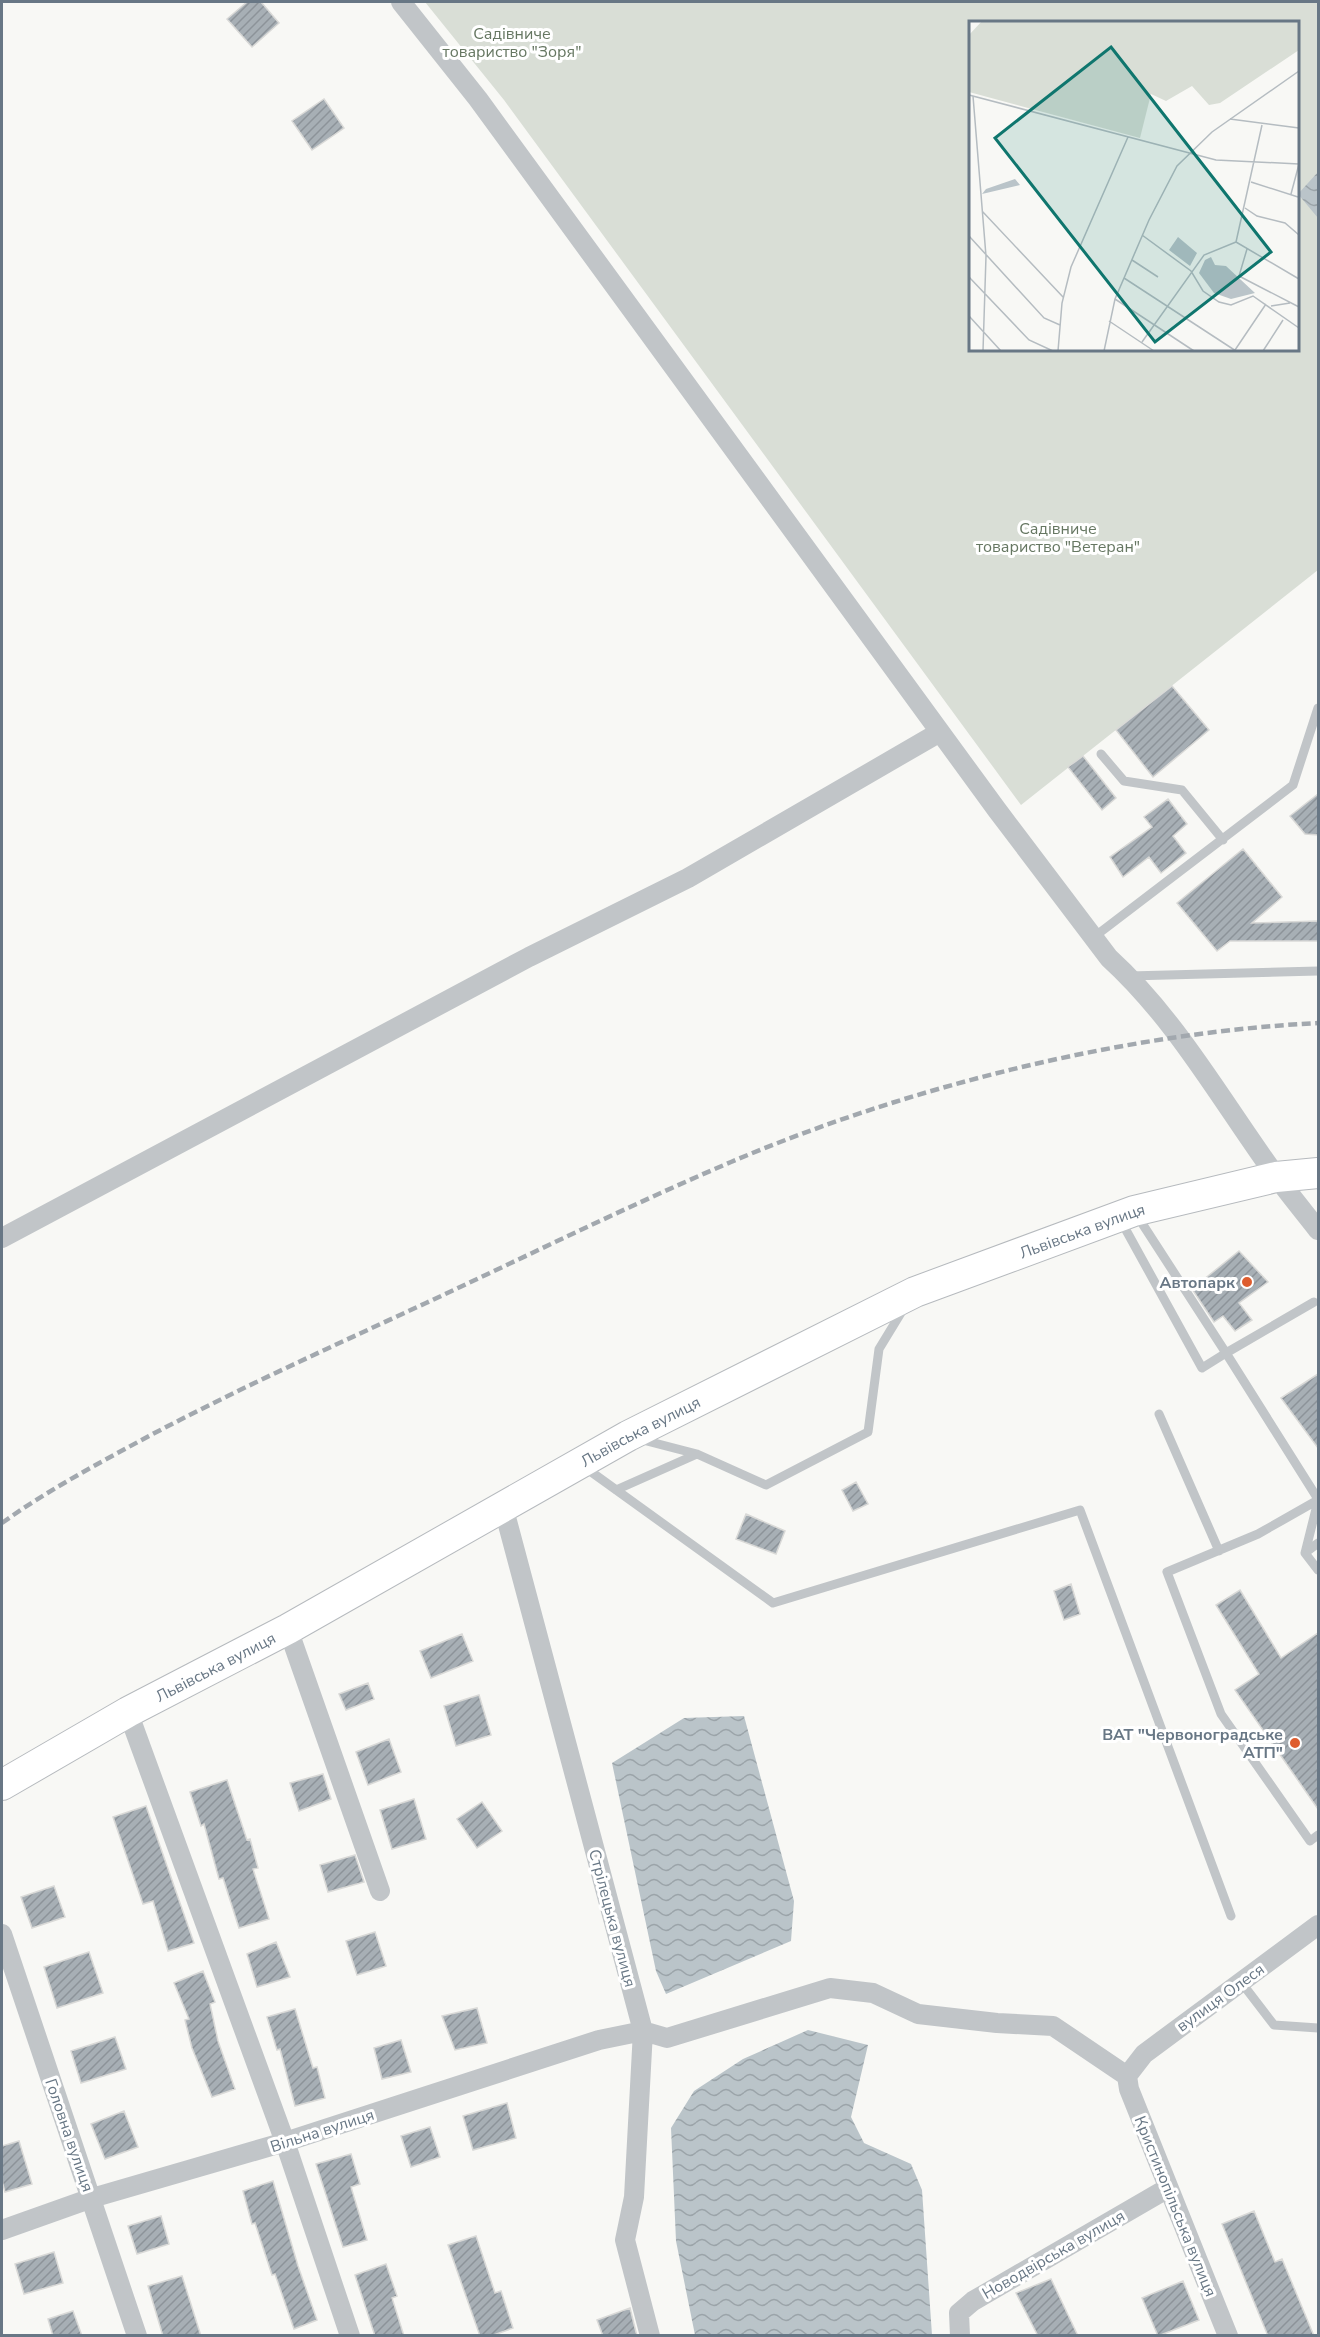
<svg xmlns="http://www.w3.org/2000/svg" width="1320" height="2337" viewBox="0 0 1320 2337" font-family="'Nunito Sans',sans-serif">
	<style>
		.garden { fill: #d9ded6; fill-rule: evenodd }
		.water { fill: url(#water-waves) }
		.building { fill: url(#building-hatch); stroke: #d9d9d7; stroke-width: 1.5 }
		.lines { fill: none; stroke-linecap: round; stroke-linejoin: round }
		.primary-casing { stroke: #b6babe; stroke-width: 32 }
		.service { stroke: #c1c5c8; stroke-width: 9 }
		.minor { stroke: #c1c5c8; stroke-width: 20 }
		.primary { stroke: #fff; stroke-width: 30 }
		.rail { stroke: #a2a8ae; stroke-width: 4.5; stroke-dasharray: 9 4.5; stroke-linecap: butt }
		.poi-dot { fill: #de5d2f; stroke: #fff; stroke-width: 2 }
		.labels { text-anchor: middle; stroke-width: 6; stroke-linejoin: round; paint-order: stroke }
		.park-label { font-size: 16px; fill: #667762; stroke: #fff }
		.street-label { font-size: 16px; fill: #687785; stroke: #fff }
		.poi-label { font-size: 16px; font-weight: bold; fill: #687785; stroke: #fff; text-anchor: end }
		.inset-road { fill: none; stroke: #b5bcc1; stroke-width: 1.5 }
		.view { fill: #0f766e; fill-opacity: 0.15; stroke: #0f766e; stroke-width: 3 }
		.inset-edge { fill: none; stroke: #687785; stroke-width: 3 }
	</style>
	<defs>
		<pattern id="water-waves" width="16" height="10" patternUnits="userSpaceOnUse" patternTransform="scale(1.5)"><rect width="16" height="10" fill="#bac4c9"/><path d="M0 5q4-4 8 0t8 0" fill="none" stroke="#9ba4a9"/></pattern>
		<pattern id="building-hatch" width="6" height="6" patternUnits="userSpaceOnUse" patternTransform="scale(1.5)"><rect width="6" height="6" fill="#a7afb5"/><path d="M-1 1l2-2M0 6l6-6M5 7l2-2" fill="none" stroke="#8c9399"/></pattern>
	</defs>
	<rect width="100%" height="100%" fill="#f8f8f5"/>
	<path class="garden" d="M425 2H1318V570L1021 805 504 100ZM970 22H1298V350H970Z"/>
	<path class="water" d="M1318 172V218L1298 194Z
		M744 1716 794 1901 791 1941 666 1994 656 1971 612 1763 684 1718Z
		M808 2030 868 2045 851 2117 864 2143 911 2164 922 2190 932 2335H695L676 2241 671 2128 694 2091 743 2059Z"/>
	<path class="building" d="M247 2H261L279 23 252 47 227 19Z
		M324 99 344 128 312 150 292 121Z
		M1172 686 1209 730 1153 777 1116 730Z
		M1083 756 1116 798 1102 810 1068 767Z
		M1318 794V835L1305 834 1290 816Z
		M1168 799 1187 824 1173 836 1186 853 1161 873 1149 857 1123 877 1110 857 1152 827 1144 817Z
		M1243 849 1282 897 1252 923 1318 921V941H1230L1217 951 1177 903Z
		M1239 1251 1268 1282 1239 1303 1252 1320 1235 1331 1223 1316 1214 1322 1192 1289Z
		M1318 1374V1448L1281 1398Z
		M856 1482 868 1504 853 1511 842 1490Z
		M746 1514 785 1531 776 1554 736 1539Z
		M1071 1584 1080 1614 1064 1620 1054 1591Z
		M1240 1590 1281 1658 1318 1633V1809L1235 1690 1259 1674 1216 1605Z
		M462 1634 473 1661 431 1678 420 1651Z
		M368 1683 374 1699 346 1710 339 1694Z
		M479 1695 491 1735 456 1746 444 1706Z
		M389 1739 401 1772 368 1785 356 1752Z
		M323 1774 331 1799 299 1811 290 1783Z
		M227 1780 247 1840 250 1839 258 1868 253 1869 269 1919 239 1928 223 1878 219 1879 204 1824 201 1826 190 1792Z
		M414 1799 426 1839 392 1849 380 1810Z
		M482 1802 502 1831 477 1848 457 1819Z
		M146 1806 194 1943 168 1951 153 1901 143 1904 113 1817Z
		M355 1855 364 1882 328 1892 320 1865Z
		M54 1886 65 1917 32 1928 21 1897Z
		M375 1932 386 1966 357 1975 346 1941Z
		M276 1942 290 1977 257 1987 247 1954Z
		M89 1952 103 1993 57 2008 44 1967Z
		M203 1971 215 2002 210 2004 218 2041 235 2089 212 2097 192 2048 185 2020 189 2019 174 1983Z
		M477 2008 487 2043 455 2050 442 2016Z
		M295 2009 313 2068 317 2067 325 2098 295 2106 280 2049 277 2050 267 2017Z
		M115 2037 126 2069 81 2083 71 2051Z
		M401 2040 411 2072 382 2079 374 2048Z
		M507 2103 516 2138 473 2150 463 2116Z
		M124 2111 138 2147 105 2159 91 2124Z
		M430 2127 440 2157 411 2167 401 2136Z
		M19 2141 32 2184 5 2192 2 2181V2146Z
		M351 2154 360 2184 351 2187 367 2240 343 2247 316 2164Z
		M273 2181 298 2266 317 2320 294 2329 275 2274 272 2275 255 2223 252 2224 243 2191Z
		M1254 2211 1275 2262 1282 2259 1314 2336H1268L1222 2224Z
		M161 2216 169 2244 137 2254 128 2226Z
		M476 2236 495 2293 501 2291 513 2328 491 2336H480L448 2245Z
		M54 2252 63 2283 24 2294 15 2264Z
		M386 2264 397 2296 392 2298 404 2336H375L355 2275Z
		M182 2276 201 2336H163L148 2286Z
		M1051 2279 1078 2336H1038L1016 2293Z
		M1183 2281 1199 2320 1158 2336 1142 2298Z
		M630 2308 637 2336H603L597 2320Z
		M73 2311 82 2336H53L48 2319Z"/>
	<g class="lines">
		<defs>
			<g id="primary">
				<path id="s1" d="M2 1785 128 1712 288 1629 628 1436 915 1292 1134 1211 1276 1177 1318 1173"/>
			</g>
		</defs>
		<use href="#primary" class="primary-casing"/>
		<path class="service" d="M1101 754 1124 781 1182 790 1223 840
			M1094 937 1293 785 1318 708
			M1129 976 1318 971
			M1136 1214 1226 1353 1314 1302
			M1121 1221 1202 1368 1226 1353 1318 1499
			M1159 1414 1219 1551
			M639 1439 697 1454 766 1485 868 1432 879 1349 904 1308
			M583 1466 773 1603 1080 1510 1231 1916
			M616 1490 697 1454
			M1318 1500 1258 1534 1167 1572 1221 1714 1310 1841 1318 1835
			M1318 1501 1305 1553 1318 1570
			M1305 1553 1318 1543
			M1241 1982 1274 2025 1318 2028"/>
		<path class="minor" d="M401 2 478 99 997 810 1109 958C1177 1020 1222 1102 1276 1176 1289 1194 1304 1212 1318 1230
			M2 1238 529 957 688 878 940 732
			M503 1506 643 2031 634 2197 625 2240 650 2336
			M288 1629 380 1891
			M128 1712 285 2142 350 2336
			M2 1934 137 2336
			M1127 2076 1129 2089 1228 2336
			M1127 2076 1144 2054 1318 1925
			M2 2230 92 2198 285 2142 599 2040 643 2031 667 2038 830 1988 873 1993 918 2014 997 2023 1053 2026 1127 2076
			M960 2336 959 2313 973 2301 1168 2188"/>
		<use href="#primary" class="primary"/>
		<path class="rail" d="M2 1523C48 1490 99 1463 149 1436 240 1388 333 1346 426 1303 527 1256 628 1206 731 1162 910 1086 1124 1033 1318 1023"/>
	</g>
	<g class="poi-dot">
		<circle cx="1247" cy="1282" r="6"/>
		<circle cx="1295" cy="1743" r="6"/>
	</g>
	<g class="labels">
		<g class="park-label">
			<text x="512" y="39">Садівниче<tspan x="512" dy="18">товариство "Зоря"</tspan></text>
			<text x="1058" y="534">Садівниче<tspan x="1058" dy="18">товариство "Ветеран"</tspan></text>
		</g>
		<g class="street-label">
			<text dy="6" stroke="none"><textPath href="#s1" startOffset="1216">Львівська вулиця</textPath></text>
			<text dy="6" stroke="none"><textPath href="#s1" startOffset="730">Львівська вулиця</textPath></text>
			<text dy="6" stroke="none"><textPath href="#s1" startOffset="244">Львівська вулиця</textPath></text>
			<text transform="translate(613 1918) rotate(75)" y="6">Стрілецька вулиця</text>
			<text transform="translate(1220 1997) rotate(-36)" y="6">вулиця Олеся</text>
			<text transform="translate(322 2130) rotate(-18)" y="6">Вільна вулиця</text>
			<text transform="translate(70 2135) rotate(71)" y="6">Головна вулиця</text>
			<text transform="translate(1176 2206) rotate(68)" y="6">Кристинопільська вулиця</text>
			<text transform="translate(1053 2254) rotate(-30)" y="6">Новодвірська вулиця</text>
		</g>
		<g class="poi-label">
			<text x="1235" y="1288">Автопарк</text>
			<text x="1283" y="1740">ВАТ "Червоноградське<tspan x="1283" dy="18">АТП"</tspan></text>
		</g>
	</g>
	<g transform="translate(969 21)">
		<rect width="330" height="330" fill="#f8f8f5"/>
		<path d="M13 0H330V29L251 82 240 84 223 65 197 80 182 73 171 117 0 71V14Z" fill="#d9ded6"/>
		<path d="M46 158 51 164 13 173 17 168ZM209 216 228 232 221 245 200 229ZM242 236 246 244 257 245 286 272 262 278 245 272 230 252 236 239Z" fill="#bac4c9"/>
		<path class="inset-road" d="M0 74 247 139 330 143M4 75 17 235 14 330M261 98 330 107M282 161 329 176M322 173 330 143M276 187 288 195 316 202 330 214M13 190 94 276M173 214 222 250 234 270 250 281 262 284 284 275 330 307M0 215 75 297 91 304M267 221 293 104M267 221 330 258M278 228 270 255 330 286M163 239 189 256M0 256 60 319 84 330M155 257 267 330M146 278 225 330M302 285 321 282M0 295 32 330M140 300 185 330M173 321 235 234 267 221M266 329 297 283M89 330 93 282 102 246 159 116M135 330 146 278 180 199 208 145 243 111 330 50M294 330 314 299"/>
		<path class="view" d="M142 26 302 231 186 321 26 117Z"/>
		<rect width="330" height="330" class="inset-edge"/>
	</g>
	<rect width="1320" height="2337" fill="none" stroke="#687785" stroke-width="6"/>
</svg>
